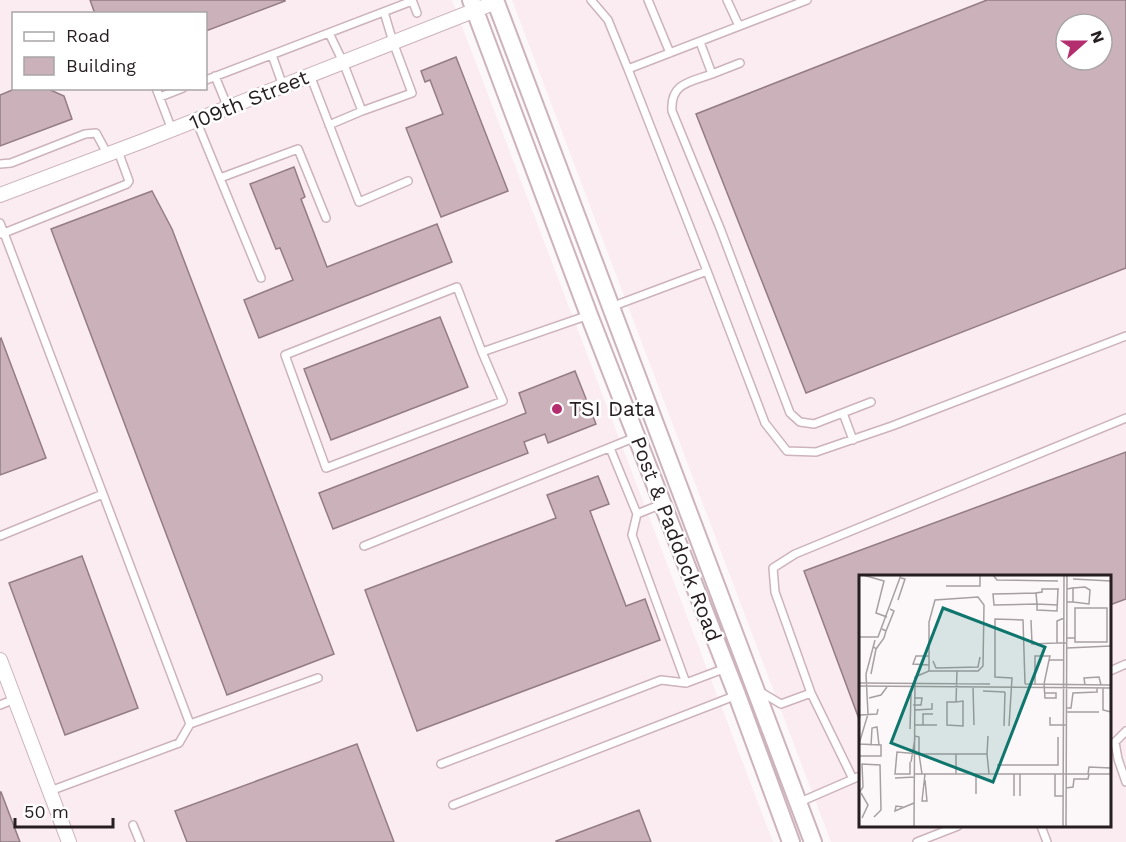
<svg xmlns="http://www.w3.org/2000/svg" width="1126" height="842" viewBox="0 0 1126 842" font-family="'Work Sans',sans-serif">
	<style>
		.built { fill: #fbecf1; fill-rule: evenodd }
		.building { fill: #cbb1b9; stroke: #947c84; stroke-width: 1.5; fill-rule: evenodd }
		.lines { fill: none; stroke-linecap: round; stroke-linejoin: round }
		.service-casing { stroke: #cdb3bb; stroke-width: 10 }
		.minor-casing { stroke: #cdb3bb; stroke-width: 16 }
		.tertiary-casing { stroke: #cdb3bb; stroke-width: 20 }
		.service { stroke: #fff; stroke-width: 7 }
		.minor { stroke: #fff; stroke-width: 14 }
		.tertiary { stroke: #fff; stroke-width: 16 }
		.poi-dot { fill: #b42d6e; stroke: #fff; stroke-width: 2 }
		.labels { text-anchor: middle; stroke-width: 5; stroke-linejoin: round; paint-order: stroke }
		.street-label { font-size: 21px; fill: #271e21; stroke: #fff }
		.poi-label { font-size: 21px; fill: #271e21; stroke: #fff; text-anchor: start }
		.inset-road { fill: none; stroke: #a7a0a2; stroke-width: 1.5 }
		.view { fill: #0f766e; fill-opacity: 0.15; stroke: #0f766e; stroke-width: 3 }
		.inset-edge { fill: none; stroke: #271e21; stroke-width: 3 }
	</style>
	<rect width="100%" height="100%" fill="#fcf7f8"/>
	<path class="built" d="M0 0H452L773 842H0ZM14 14H206V88H14Z
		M512 0H1126V842H831ZM1066 24H1102V60H1066ZM860 576H1110V826H860Z"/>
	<path class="building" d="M90 0H285V1L206 31V14H95Z
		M987 0H1126V268L806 393 696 114ZM1066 24H1102V60H1066Z
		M456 57 508 191 441 217 406 128 443 114 430 80 425 82 421 71Z
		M17 88H46L64 96 72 119 0 146V95Z
		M294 167 305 197 301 199 327 267 437 224 452 262 259 338 244 300 293 280 280 248 276 249 250 184Z
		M152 191 172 229 334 654 227 695 51 229Z
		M440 317 468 387 331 440 304 369Z
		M1 338 46 458 0 475V339Z
		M575 371 596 424 548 443 545 434 524 442 528 453 333 529 319 493 526 413 519 393Z
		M1126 452V599L1110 605V576H861L859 719 804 571Z
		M598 476 609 504 590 511 626 606 645 599 660 640 417 731 365 590 556 518 547 495Z
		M82 556 138 708 65 735 9 583Z
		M357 744 394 842H187L175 811Z
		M0 792H1L20 842H0Z
		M639 810 651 842H556V841Z"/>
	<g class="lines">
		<defs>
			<path id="service" d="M412 0 417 13
				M591 0 608 20 628 69 807 0
				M648 0 670 53
				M727 0 739 26
				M329 33 343 62 362 111 412 93 393 42 384 12
				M700 42 712 74 740 63
				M272 55 283 86
				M712 74C690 82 670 83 672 111L720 228 790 413 800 422 814 424 871 402
				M310 75 359 202 408 181
				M215 76 228 108
				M206 80 412 1
				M156 88 172 130
				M160 97 183 88
				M196 120 261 278
				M329 125 362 111
				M0 164 11 163 85 134 96 133 108 155
				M220 178 298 149 326 218
				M0 223 4 233 127 184 129 181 118 151
				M0 234 4 233 103 494
				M707 271 765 423 787 451 816 452 892 426 1126 336
				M611 307 707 271 628 69
				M482 352 457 287 285 355 326 468 503 401 482 352 589 315
				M843 413 853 440
				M610 448 637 514 662 504
				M637 514 632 535 686 683 726 668
				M0 536 103 494 190 724 179 743 50 791
				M364 546 636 437
				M1110 671 1126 664
				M759 691 781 704 811 693 775 592 773 568 795 554 1126 418
				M811 693 853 779
				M0 705 15 699
				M190 724 318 678
				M1126 731 1115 742 1118 759 1126 782
				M441 764 661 680 686 683
				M800 802 860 776
				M453 805 737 695
				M133 825 140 842
				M1041 826 1047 842
				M917 842 958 826"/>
			<path id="minor" d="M0 195 143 141 496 2
				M0 660 69 842"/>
			<path id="tertiary" d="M471 0 589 315 737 695 791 842
				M495 0C601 281 707 561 813 842"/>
		</defs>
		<use href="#service" class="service-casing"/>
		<use href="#minor" class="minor-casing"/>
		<use href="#tertiary" class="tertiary-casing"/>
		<use href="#service" class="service"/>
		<use href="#minor" class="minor"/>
		<use href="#tertiary" class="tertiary"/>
	</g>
	<circle class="poi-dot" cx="557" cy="409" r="6"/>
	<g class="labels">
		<g class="street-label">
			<text transform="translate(249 100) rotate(-22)" y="7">109th Street</text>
			<text transform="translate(676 539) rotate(69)" y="7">Post &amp; Paddock Road</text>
		</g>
		<g class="poi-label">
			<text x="569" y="416">TSI Data</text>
		</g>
	</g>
	<g transform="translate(859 575)">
		<rect width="252" height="252" fill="#fcf7f8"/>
		<path class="inset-road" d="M4 0 25 6 17 38 28 42M134 0 138 5 199 6M214 4 252 6M87 11H121V0M214 13 226 12 231 15 230 29 214 27M208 14 214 13V27H208M177 18 134 19 135 30 178 29V35L198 36 199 14M39 25 46 4 42 3M199 30 178 29 177 18 183 17V14H200M205 43 198 46V68H207M172 45 173 69 198 68M27 56 35 36 31 34M0 62H19L42 0M208 63H216V33H248V67H216V63M15 72 17 74 25 63 27 56 23 54M208 73 252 71M70 81H57L54 89 70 90M74 86 77 93 119 92 121 82M70 96H98L97 127 104 126V151L88 150V127H97M12 99 17 74M0 108 131 109M166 109 252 110M176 109V81H191L190 85M226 110 225 103 240 102 242 110M0 111 252 113M114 112 115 150M244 113V135L252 137M124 116 146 117M186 118H197V123H186L185 109 190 85H205M10 123 22 120 28 112M54 130H62L63 123H55M208 133H212L214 118 238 117V113M56 135 73 134V128M208 137H240M191 142V150H207M0 146 1 140 18 139 19 134M56 150H78M64 150V139H74M145 151 146 117M150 151 153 103 136 102V44L164 45 166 109M51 154 52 119M0 169 9 139 7 99 16 65M12 171 13 153 18 152 20 170M128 179 129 161M0 181H22V170L0 169M51 187V199H36L38 177 60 179V162L56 161M52 187 56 163M138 190H199V162M56 199H252M63 199 60 179H97M97 199V179H128L130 199M161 199V221M196 199V221H204M229 199 230 192 252 193M36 203 56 202M66 205 68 226H63L66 199M207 213 214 212 215 204H229L230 199M0 218 4 212 3 189 21 190 22 235 15 242M2 218 9 230 3 243M117 219V199M155 221V199M44 232 37 231 36 236 55 228M55 252 56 102 70 96V47L76 25 119 22 125 30 124 91 119 96H98M204 252 205 0M207 252 208 0"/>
		<path class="view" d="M84 33 186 72 134 207 32 168Z"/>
		<rect width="252" height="252" class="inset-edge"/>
	</g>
	<rect x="12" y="12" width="195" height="78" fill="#ffffff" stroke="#a9a5a6" stroke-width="1.5"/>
	<rect x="24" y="32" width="30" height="9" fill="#ffffff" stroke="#a9a5a6" stroke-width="1.5"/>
	<text x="66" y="42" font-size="18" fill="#271e21">Road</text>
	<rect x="24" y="57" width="30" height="18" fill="#cbb1b9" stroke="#a9a5a6" stroke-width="1.5"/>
	<text x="66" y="72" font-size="18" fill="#271e21">Building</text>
	<g transform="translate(1084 42) rotate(69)"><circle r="28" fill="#ffffff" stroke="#a9a5a6" stroke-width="1.5"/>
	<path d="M0-4.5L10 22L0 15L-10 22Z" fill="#b42d6e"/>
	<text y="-9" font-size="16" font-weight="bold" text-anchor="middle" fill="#271e21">N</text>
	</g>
	<path d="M15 818v9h98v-9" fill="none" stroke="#271e21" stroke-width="3"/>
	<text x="24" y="818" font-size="18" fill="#271e21" stroke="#ffffff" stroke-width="4.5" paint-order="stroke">50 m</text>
</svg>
